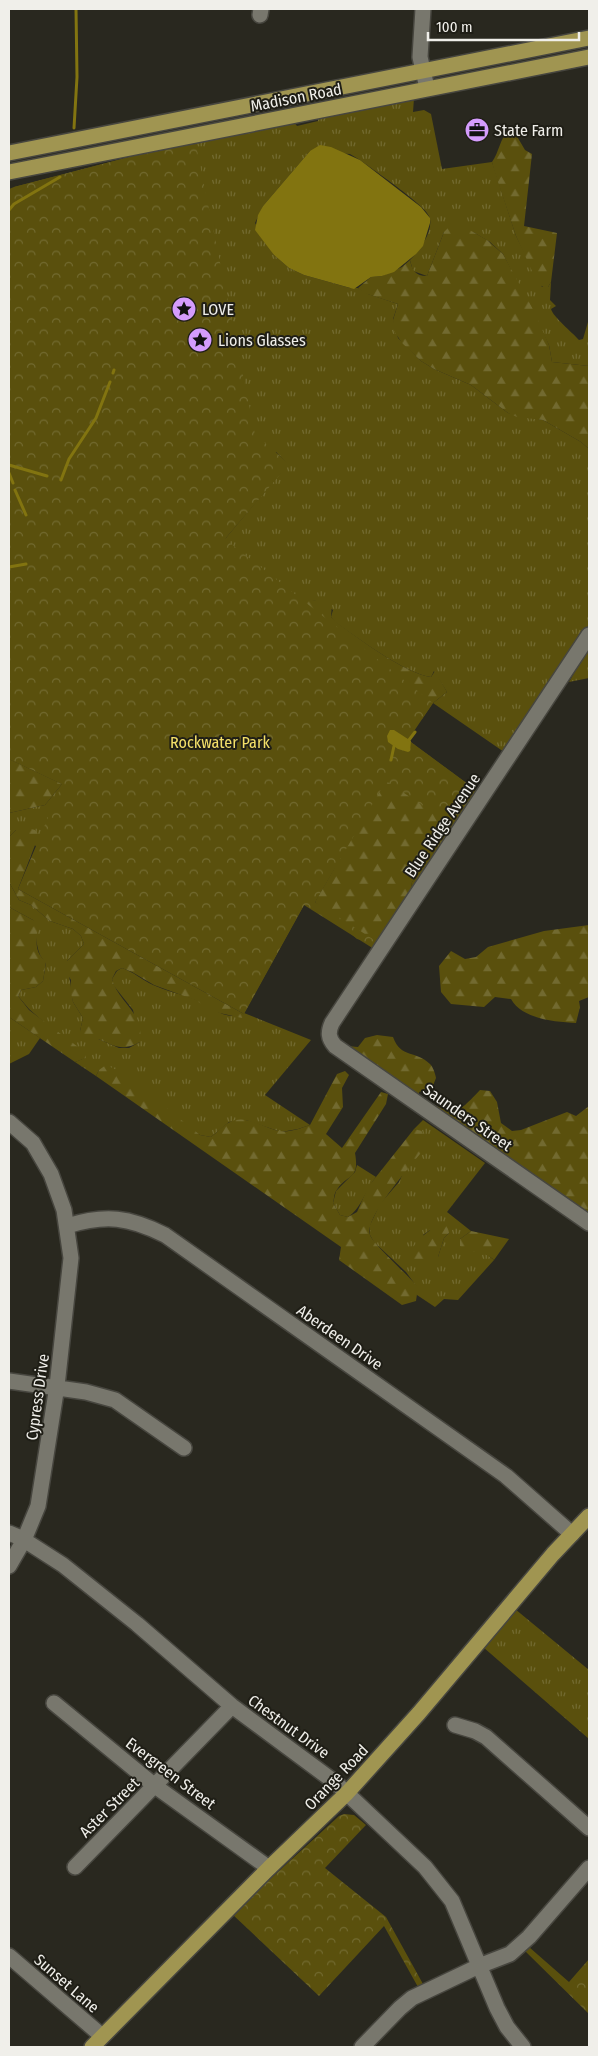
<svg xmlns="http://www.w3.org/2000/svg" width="598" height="2056" viewBox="0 0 598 2056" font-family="'Fira Sans Condensed',sans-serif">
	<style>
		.grass { fill: url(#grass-tufts); fill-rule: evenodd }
		.forest { fill: url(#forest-firs) }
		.park { fill: url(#park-crowns) }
		.water { fill: #827410 }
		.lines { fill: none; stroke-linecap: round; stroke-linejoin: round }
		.stream { stroke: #827410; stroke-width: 3 }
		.minor-casing { stroke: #47463f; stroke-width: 18 }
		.major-casing { stroke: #47463f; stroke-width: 18 }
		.minor { stroke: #78776d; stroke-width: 15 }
		.major { stroke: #a09551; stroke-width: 15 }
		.labels { text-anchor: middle; stroke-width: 4; stroke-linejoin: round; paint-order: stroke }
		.street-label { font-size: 16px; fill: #f0efea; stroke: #1f1e16 }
		.poi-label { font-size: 16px; fill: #f0efea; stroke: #1f1e16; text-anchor: start }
		.park-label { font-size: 16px; fill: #f4e069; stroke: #1f1e16 }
	</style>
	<defs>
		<pattern id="grass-tufts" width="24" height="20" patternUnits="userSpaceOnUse" patternTransform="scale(1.25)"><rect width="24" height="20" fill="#5a500d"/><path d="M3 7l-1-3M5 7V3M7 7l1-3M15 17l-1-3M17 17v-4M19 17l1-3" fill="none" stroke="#726a30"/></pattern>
		<pattern id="forest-firs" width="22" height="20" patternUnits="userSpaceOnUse" patternTransform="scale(1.25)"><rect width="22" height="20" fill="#5a500d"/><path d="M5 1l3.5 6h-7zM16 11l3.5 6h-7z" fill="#726a30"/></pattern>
		<pattern id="park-crowns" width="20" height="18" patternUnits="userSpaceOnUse" patternTransform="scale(1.25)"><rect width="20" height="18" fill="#5a500d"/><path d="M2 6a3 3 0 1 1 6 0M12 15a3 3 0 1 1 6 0" fill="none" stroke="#726a30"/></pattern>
	</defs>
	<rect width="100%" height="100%" fill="#29281f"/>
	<path class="grass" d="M414 98 413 112 424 110 431 114 442 169 492 162 516 236 542 287H548L551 282 550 300 556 306 551 309C553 317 572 332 579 340L583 339 588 322 589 324V366L552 362 549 345 503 254 490 242 473 232H444L427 276 413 271 410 260C419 251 435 230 429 216 425 205 372 169 360 160L350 154 310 151 263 206 255 223 274 255 289 268 304 275 350 288H358L368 294 398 304 393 319 398 338 421 361 434 369 471 385 508 413 543 420 581 442 589 449V627L507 754 433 703 447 692 434 671 431 677C404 673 358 638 335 622L331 617 333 610 321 602 312 600 408 740 480 793 379 943 357 939 410 893 412 882 433 855 444 819 334 869 315 902 304 905 244 1013 311 1040 265 1095 310 1125 298 1129 281 1132 246 1120 229 1122 211 1137 200 1135 99 1070 96 1076 75 1062 85 1058 29 1009 18 996 21 990 36 987 43 981 46 963C34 951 38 936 33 920L9 907V882L19 900 31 905 50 921 73 929 81 936 84 944 67 961 73 1002 83 1018 80 1031 119 1048H129L140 1042 133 1010 114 986 112 979 117 971 122 968C134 972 142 980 153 985 166 991 181 994 194 999 211 1007 225 1021 244 1014L16 830 9 837V813L45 805 62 784 9 759V236L22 192 14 187 195 140 293 121 297 126 318 121V116ZM276 452 288 464 225 539Z
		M589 647V678L569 682Z
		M9 1017 40 1038 29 1054 9 1064Z
		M423 1120 485 1163 447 1212 471 1231 460 1239 475 1251 485 1253 494 1260 458 1300 444 1299 435 1307 417 1295V1287L406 1272 374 1242 370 1235V1225L380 1204 399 1182 422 1132 414 1129ZM430 1230 449 1233 444 1238 438 1257 423 1235Z
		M357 1165 376 1177C365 1190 362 1208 348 1217L340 1215 333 1203 336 1191 355 1172Z
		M515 1609 589 1670V1739L483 1647Z"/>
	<path class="forest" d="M509 131 515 133 525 150 532 154 524 226 557 233 551 282 548 287 545 288 538 284 516 236 494 170 492 162C499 153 500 137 509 131Z
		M14 187 22 192 9 236V189Z
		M461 225 487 240 503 254 534 311 549 345 552 362 589 366V449L581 442 543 420 517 417 508 413 471 385 434 369 421 361 402 343 394 331 393 320 398 304 364 293 358 288 371 277 382 276 402 267 410 260C412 270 415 276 427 276L444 232 449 227Z
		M312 600 326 601 332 604 331 617 336 622C358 638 404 673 431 677L435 671 447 692 433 703 422 719 305 602Z
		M9 759 62 784 45 805 9 813Z
		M371 778 387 780 444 819 433 855 426 867 412 882 410 893 386 927 374 940 357 939 315 902 334 869Z
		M24 827 35 830 38 834 37 840 18 889 244 1014 242 1018 215 1012 195 1000 154 985 132 972 122 968 116 971 112 979C118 1002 145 1013 140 1042 122 1052 115 1046 98 1039L91 1043 83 1040 80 1031 83 1018 73 1002 70 989 71 980 66 972 67 961 84 944 81 936 73 929 50 921 31 905 19 900 9 882V837L16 830Z
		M9 907 33 920 38 925C37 941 33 950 46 962L43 981 36 987 21 990 18 996 29 1010 86 1053V1058L75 1062 9 1017Z
		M589 925V997L579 1001 580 1007 576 1023C555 1022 522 1019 511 999L495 997 484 1007 451 1004 441 992 439 966 451 951 465 959 476 957 488 947 544 931Z
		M377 1035 393 1037C401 1059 416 1050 430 1064 433 1067 435 1073 436 1078L432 1088 419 1092V1097C454 1114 452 1120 480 1090L490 1091 497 1102 501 1123 512 1131 521 1130 567 1112 576 1116 589 1106V1215L354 1054 346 1046 358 1047 365 1038Z
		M106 1065 123 1073 200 1135 211 1137C218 1132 223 1125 230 1122 246 1114 264 1128 279 1131 289 1133 301 1128 310 1125L337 1074 345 1071 349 1075 342 1088 343 1107 326 1134 342 1148 381 1092 388 1094 386 1104 355 1153C360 1181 347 1173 336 1191 334 1194 334 1200 333 1203L340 1215 348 1217 357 1212 368 1187 414 1129 422 1131 426 1140 425 1147C413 1165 364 1216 370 1235 373 1244 409 1276 418 1287L416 1301 402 1305 339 1260 341 1247 96 1076 99 1070Z
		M439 1224H445L448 1227 449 1233 444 1238 438 1257 421 1266 415 1265C403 1247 426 1233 439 1224Z
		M471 1231 509 1239 494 1260C484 1250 470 1254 460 1246V1239Z"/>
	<path class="park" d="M195 140 255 434 289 464 225 539 433 703 408 740 480 793 455 827 386 781 315 902 379 943 374 949 304 905 244 1014 18 889 62 784 9 759V226L14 187Z
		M344 1814 354 1815 366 1825 325 1868 386 1917 423 1984 418 1987 384 1926 319 1996 232 1914 339 1816Z
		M529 1947 569 1982 589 1959V2014L525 1951Z"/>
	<path class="water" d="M320 145 331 147 360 160 421 207 430 218V223L423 246 416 254 394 272 382 276 371 277 354 289 304 275 289 268 274 255 255 230 258 215 263 206 310 151Z
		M390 730H394L411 741 410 751 408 752 398 749 388 742 387 736Z"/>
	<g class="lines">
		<path class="stream" d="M74 128 77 77 76 9
			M9 210 14 204 60 177
			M113 373 114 370
			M9 465 47 476
			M9 473 13 483
			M61 480 69 459 96 418 110 382
			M15 490 26 515
			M9 567 26 564
			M409 740 415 732
			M391 760 394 746"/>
		<defs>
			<path id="minor" d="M423 9 420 57 427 88
				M260 15 261 9
				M589 635 332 1023C328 1032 328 1038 335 1046L589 1223
				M9 1122 33 1143 51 1174 64 1210 71 1258 57 1386 38 1506 24 1540 9 1566
				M67 1226C106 1214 129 1217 165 1235L506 1476 572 1534
				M9 1381 86 1392 115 1400 184 1448
				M9 1533 21 1538 63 1565 137 1624 232 1706 336 1783 425 1867 452 1901 497 2008 507 2027 523 2047
				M54 1703 155 1786 269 1868
				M455 1725 475 1731 486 1737 589 1828
				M75 1867 232 1706
				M9 1956 102 2036
				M362 2047 400 2008 412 1998 479 1966 510 1954 529 1937 589 1868"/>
			<path id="major" d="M9 153 589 38
				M9 172 589 57
				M92 2047 269 1868 347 1793 419 1713 553 1554 589 1516"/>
		</defs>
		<use href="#minor" class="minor-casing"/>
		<use href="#major" class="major-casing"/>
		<use href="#minor" class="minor"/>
		<use href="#major" class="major"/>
	</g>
	<defs>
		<symbol id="office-disc" viewBox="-11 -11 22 22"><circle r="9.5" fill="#d49cfc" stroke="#1f1e16"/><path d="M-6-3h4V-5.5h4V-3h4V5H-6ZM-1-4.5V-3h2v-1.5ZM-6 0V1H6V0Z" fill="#111"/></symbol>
		<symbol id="sight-disc" viewBox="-11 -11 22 22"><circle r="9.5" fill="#d49cfc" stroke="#1f1e16"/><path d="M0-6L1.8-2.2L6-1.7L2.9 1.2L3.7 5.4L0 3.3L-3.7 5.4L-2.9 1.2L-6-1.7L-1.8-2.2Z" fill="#111"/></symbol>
	</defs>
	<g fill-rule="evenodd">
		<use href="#office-disc" x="463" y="116" width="28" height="28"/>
		<use href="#sight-disc" x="170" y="295" width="28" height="28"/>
		<use href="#sight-disc" x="186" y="326" width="28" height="28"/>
	</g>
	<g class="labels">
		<g class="street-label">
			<text transform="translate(296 97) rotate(-11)" y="6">Madison Road</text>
			<text transform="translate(442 825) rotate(-56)" y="6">Blue Ridge Avenue</text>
			<text transform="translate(468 1117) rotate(35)" y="6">Saunders Street</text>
			<text transform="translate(340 1337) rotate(35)" y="6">Aberdeen Drive</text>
			<text transform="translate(37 1397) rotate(-82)" y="6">Cypress Drive</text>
			<text transform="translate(289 1726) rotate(36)" y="6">Chestnut Drive</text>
			<text transform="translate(171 1773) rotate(37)" y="6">Evergreen Street</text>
			<text transform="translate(336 1777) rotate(-46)" y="6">Orange Road</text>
			<text transform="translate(109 1807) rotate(-45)" y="6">Aster Street</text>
			<text transform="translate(67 1983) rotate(41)" y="6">Sunset Lane</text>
		</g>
		<g class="poi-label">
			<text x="494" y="136">State Farm</text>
			<text x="202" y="315">LOVE</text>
			<text x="218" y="346">Lions Glasses</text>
		</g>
		<g class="park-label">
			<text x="220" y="748">Rockwater Park</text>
		</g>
	</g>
	<rect width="598" height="2056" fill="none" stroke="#f0efea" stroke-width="20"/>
	<path d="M428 32v8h151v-8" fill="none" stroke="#f0efea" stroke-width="2.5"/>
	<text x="436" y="32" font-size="15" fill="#f0efea" stroke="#1f1e16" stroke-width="4" paint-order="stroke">100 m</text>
</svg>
